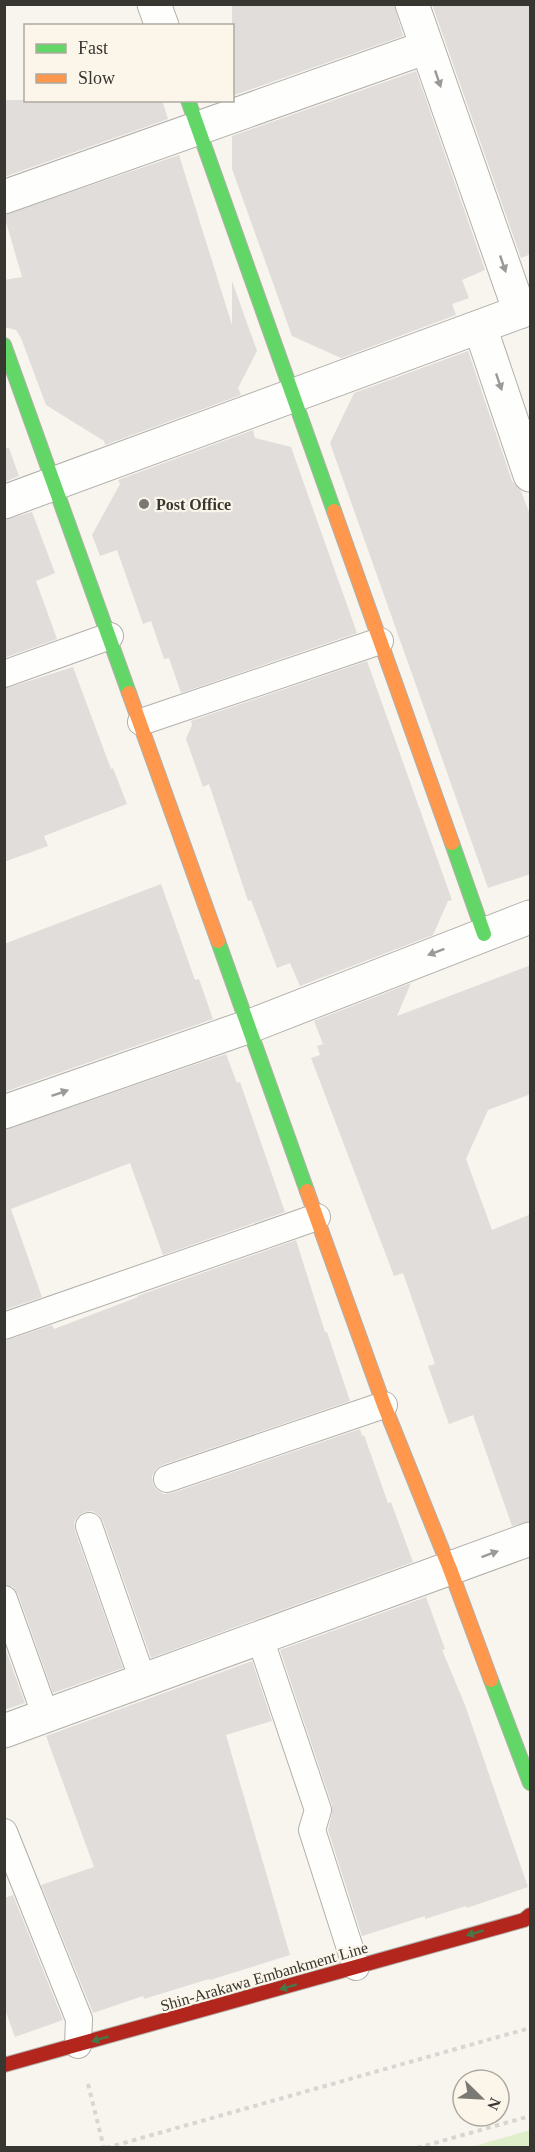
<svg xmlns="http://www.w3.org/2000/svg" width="535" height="2152" viewBox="0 0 535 2152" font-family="'Times New Roman',serif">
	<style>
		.green { fill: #dfefc9 }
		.building { fill: #e1ddda }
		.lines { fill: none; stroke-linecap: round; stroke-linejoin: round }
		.lane-casing { stroke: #b2b0ab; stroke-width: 28 }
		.street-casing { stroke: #b2b0ab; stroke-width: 35 }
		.fast-casing { stroke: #b2b0ab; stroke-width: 16 }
		.slow-casing { stroke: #b2b0ab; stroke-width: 16 }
		.jam-casing { stroke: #b2b0ab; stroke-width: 16 }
		.path { stroke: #d7d6d3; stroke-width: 4; stroke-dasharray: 4.5 4.5; stroke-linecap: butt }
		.lane { stroke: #fefefc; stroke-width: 26 }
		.street { stroke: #fefefc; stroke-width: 33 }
		.fast { stroke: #63d668; stroke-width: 14 }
		.slow { stroke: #ff974d; stroke-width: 14 }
		.jam { stroke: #b3261e; stroke-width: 14 }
		.oneway { fill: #9b9a96 }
		.oneway2 { fill: #497647 }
		.poi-dot { fill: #7b7973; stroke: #fcf6ea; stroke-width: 2 }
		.labels { text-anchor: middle; stroke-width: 4.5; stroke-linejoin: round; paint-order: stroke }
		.poi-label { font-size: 16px; font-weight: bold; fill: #383631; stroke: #fcf6ea; text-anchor: start }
		.street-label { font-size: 16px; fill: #383631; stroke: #fcf6ea }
	</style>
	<rect width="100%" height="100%" fill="#f8f5ee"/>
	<path class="green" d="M530 2130V2147H472Z"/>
	<path class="building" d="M232 4H394L403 36 232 96Z
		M432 4H531V254L521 258Z
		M416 71 485 270 462 280 469 298 452 304 456 315 341 358 292 336 232 169V136Z
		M4 100H162L168 119 4 177Z
		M179 155 232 325V281L257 351 238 388 241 395 105 445 104 441 46 405 21 338 16 330 4 327V280L22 277 4 215Z
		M468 351 512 481 521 491 531 517V874L488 888 330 443 354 393Z
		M253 430 255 438 291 447 357 633 181 693 169 658 164 659 151 621 143 624 117 550 100 556 92 535 120 484 118 480Z
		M4 448H9L19 476 4 482Z
		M32 512 55 573 36 581 57 639 4 658V520Z
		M367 661 452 900 448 901 433 935 300 986 290 963 277 968 251 900 248 901 209 784 203 787 186 739 192 725 191 721Z
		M73 667 111 769 113 768 127 804 44 836 48 846 4 862V689Z
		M161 884 195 980 199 979 213 1019 4 1092V944Z
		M531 965V1094L488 1110 466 1159 492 1230 531 1214V1521L512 1526 473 1415 449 1424 428 1366 435 1364 403 1273 394 1276 311 1058 320 1055 317 1046 323 1044 314 1021 411 983 397 1016Z
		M226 1054 237 1083 240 1082 285 1212 163 1255 130 1163 11 1209 42 1297 4 1310V1130Z
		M296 1240 325 1332H327L350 1401 162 1465 156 1469 152 1476 153 1484 157 1490 164 1494 172 1493 360 1429 362 1436 364 1435 388 1503 391 1502 413 1562 151 1658 103 1521 99 1515 92 1511 84 1512 78 1516 74 1523 75 1531 123 1668 53 1693 18 1594 13 1587 4 1584V1341L52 1325 54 1329 138 1297 137 1296Z
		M426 1597 445 1649 442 1650 465 1705 528 1887 467 1908 466 1906 425 1919V1916L362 1936 328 1830 332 1814V1805L280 1650Z
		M4 1645 25 1703 4 1710Z
		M252 1661 272 1721 226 1735 290 1955 210 1980 209 1979 144 1999 143 1996 93 2013 41 1885 94 1867 46 1736Z
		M13 1895 63 2020 15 2037 4 2007V1898Z"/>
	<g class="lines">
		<defs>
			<path id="lane" d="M4 674 110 636
				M141 722 380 641
				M4 1326 317 1217
				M167 1479 384 1405
				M89 1526 143 1681
				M4 1599 46 1717
				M260 1638 318 1810 312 1830 356 1967
				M4 1832 79 2019 78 2045"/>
			<path id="street" d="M154 4 162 26
				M412 4 520 312
				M4 197 427 47
				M480 327 530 475
				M4 502 530 308
				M4 1112 250 1026 530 917
				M4 1731 530 1539"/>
			<path id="fast" d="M188 100 334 511
				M4 345 129 693
				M452 843 484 934
				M218 941 307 1191
				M491 1680 530 1783"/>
			<path id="slow" d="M334 511 452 843
				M129 693 218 941
				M307 1191 384 1405 450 1569 491 1680"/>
			<path id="jam" d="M4 2065 524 1920 530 1915"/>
		</defs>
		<use href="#lane" class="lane-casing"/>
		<use href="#street" class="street-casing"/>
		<use href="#fast" class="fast-casing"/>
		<use href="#slow" class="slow-casing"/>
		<use href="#jam" class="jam-casing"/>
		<path class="path" d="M88 2084 104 2148
			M106 2148 530 2028
			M417 2148 530 2116"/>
		<use href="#lane" class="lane"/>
		<use href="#street" class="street"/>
		<use href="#fast" class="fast"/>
		<use href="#slow" class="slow"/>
		<use href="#jam" class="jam"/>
	</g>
	<defs><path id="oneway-solid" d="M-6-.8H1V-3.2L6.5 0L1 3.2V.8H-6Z" transform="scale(1.5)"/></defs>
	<g class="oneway">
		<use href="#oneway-solid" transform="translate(438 79) rotate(71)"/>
		<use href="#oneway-solid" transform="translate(503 264) rotate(71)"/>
		<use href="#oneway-solid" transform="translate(499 382) rotate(71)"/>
		<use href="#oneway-solid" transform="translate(436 952) rotate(159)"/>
		<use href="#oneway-solid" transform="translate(60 1093) rotate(-19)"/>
		<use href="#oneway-solid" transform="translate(490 1554) rotate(-20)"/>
	</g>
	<g class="oneway2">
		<use href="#oneway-solid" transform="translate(475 1933) rotate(164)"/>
		<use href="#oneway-solid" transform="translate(288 1987) rotate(164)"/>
		<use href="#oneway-solid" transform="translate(100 2039) rotate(164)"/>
	</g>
	<circle class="poi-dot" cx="144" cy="504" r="6"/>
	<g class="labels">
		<g class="poi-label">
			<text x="156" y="510">Post Office</text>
		</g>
		<g class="street-label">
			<text transform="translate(264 1976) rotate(-16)" y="6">Shin-Arakawa Embankment Line</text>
		</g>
	</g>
	<rect width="535" height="2152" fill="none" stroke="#383631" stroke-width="12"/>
	<rect x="24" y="24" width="210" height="78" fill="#fcf6ea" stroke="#aea9a0" stroke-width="1.5"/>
	<rect x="36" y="44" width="30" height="9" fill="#63d668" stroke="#aea9a0" stroke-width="1.5"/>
	<text x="78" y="54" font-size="18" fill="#383631">Fast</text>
	<rect x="36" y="74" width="30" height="9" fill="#ff974d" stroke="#aea9a0" stroke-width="1.5"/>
	<text x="78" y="84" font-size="18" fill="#383631">Slow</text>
	<g transform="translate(481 2098) rotate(114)"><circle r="28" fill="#fcf6ea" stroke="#aea9a0" stroke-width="1.5"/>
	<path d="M0-4.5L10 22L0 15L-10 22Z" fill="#7b7973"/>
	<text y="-9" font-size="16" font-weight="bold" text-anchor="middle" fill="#383631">N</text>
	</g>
</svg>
